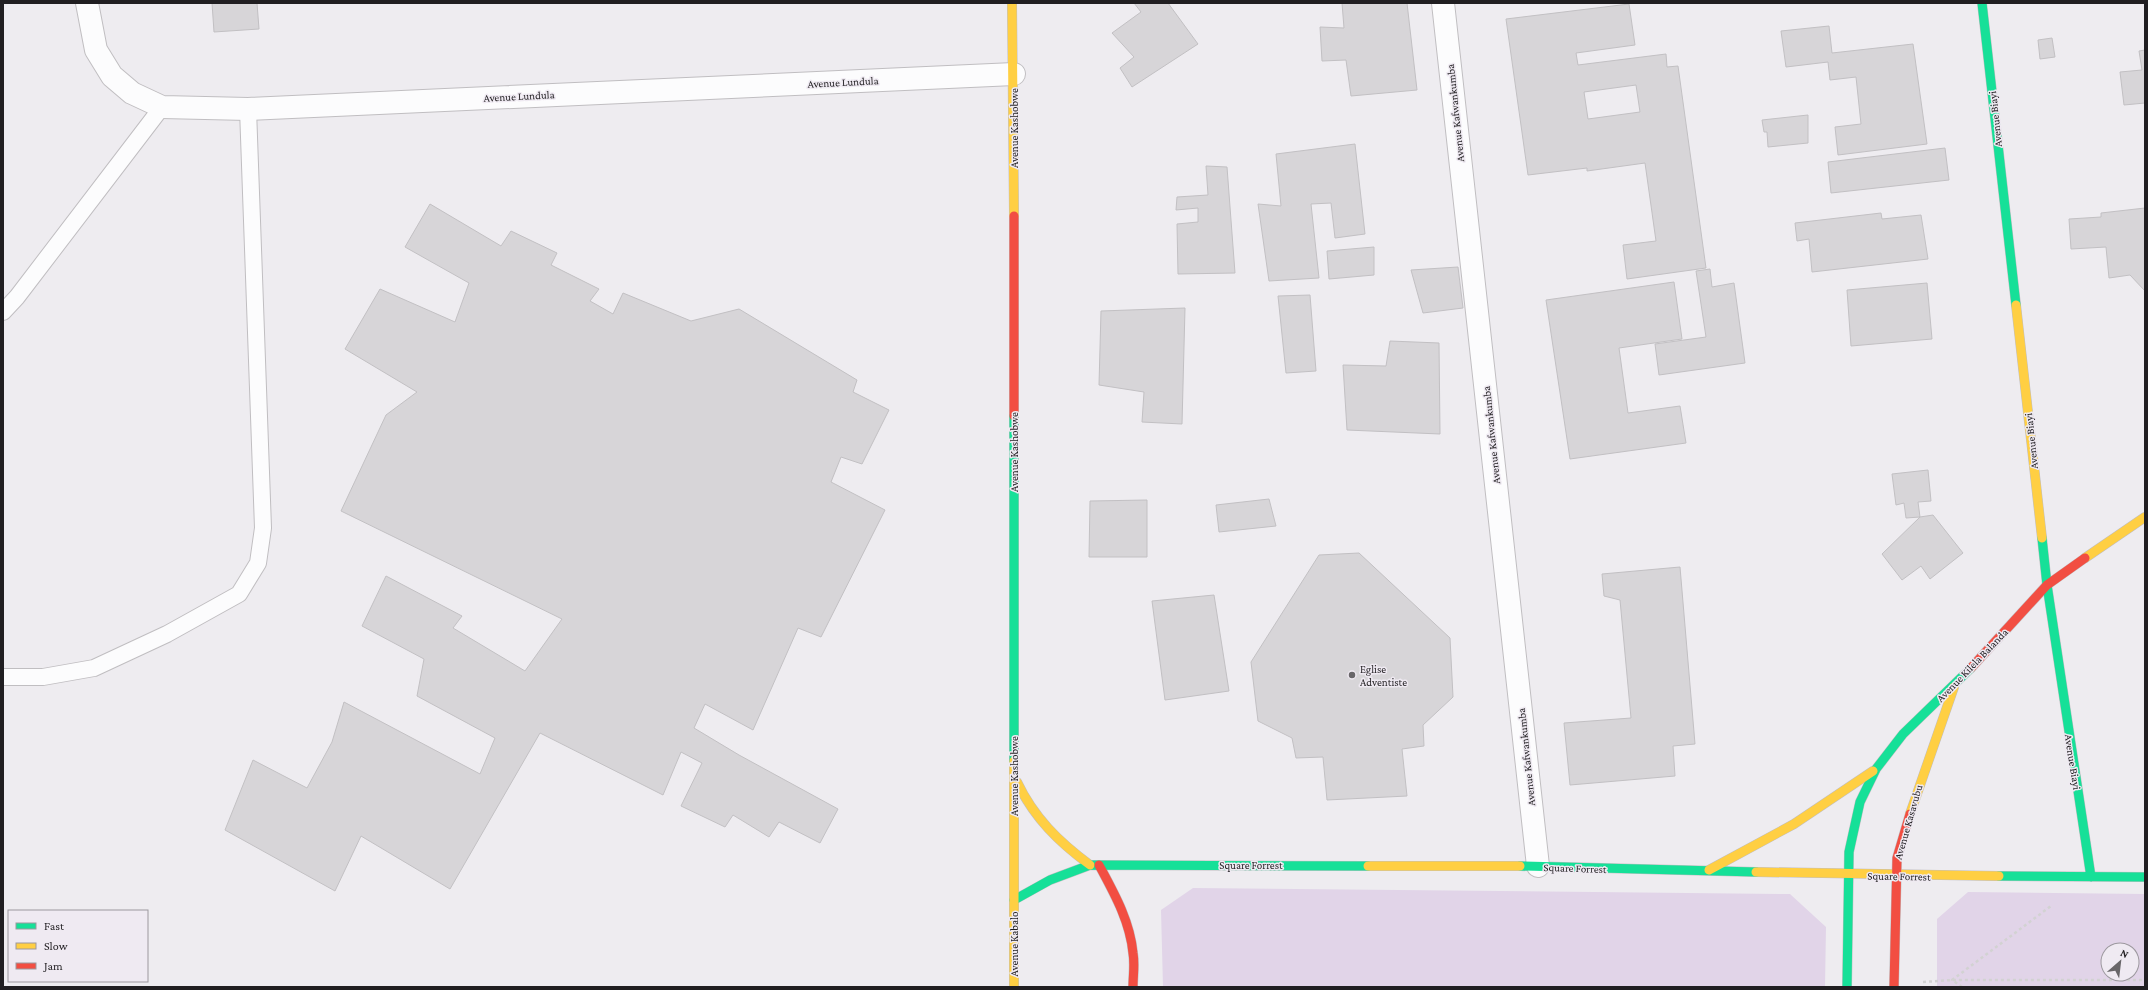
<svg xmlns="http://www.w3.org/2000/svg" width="2148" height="990" viewBox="0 0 2148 990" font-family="'Crimson Pro',serif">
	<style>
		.green { fill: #e1d4e8; fill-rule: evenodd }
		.building { fill: #d7d5d8; stroke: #c2c0c3; fill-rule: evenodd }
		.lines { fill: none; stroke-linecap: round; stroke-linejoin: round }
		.lane-casing { stroke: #c0bec1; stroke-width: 18 }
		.street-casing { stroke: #c0bec1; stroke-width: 24 }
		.fast-casing { stroke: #c0bec1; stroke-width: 10 }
		.slow-casing { stroke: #c0bec1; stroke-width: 10 }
		.jam-casing { stroke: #c0bec1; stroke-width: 10 }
		.path { stroke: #d2d2d2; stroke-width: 2.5; stroke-dasharray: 3 3; stroke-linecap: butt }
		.lane { stroke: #fcfcfd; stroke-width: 16 }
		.street { stroke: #fcfcfd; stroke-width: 22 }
		.fast { stroke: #16e098; stroke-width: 9 }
		.slow { stroke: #ffcf43; stroke-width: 9 }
		.jam { stroke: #f24e42; stroke-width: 9 }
		.poi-dot { fill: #686669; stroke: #efeaf2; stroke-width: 1.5 }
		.labels { text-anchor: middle; stroke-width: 3; stroke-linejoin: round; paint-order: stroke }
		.street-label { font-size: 11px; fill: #201e21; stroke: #efeaf2 }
		.poi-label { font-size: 11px; fill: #201e21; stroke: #efeaf2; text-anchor: start }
	</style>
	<rect width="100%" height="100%" fill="#eeecf0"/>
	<path class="green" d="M1193 888 1790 894 1826 927 1825 987H1163L1161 910Z
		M1968 892 2145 894V987H1937V919ZM2108 950H2132V974H2108Z"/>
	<path class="building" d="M212 3H257L259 29 214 32Z
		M1134 3H1168L1198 44 1132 87 1120 68 1134 57 1112 33 1141 12Z
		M1342 3H1407L1417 90 1351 96 1346 60 1322 61 1320 27 1344 28Z
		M1629 4 1635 45 1576 53 1578 65 1666 54 1667 67 1678 66 1706 268 1627 279 1623 245 1656 241 1645 163 1587 171V168L1528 175 1506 19ZM1636 85 1640 112 1588 119 1584 92Z
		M1829 26 1832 53 1913 44 1927 144 1838 155 1835 127 1861 124 1856 77 1830 80 1828 62 1786 67 1781 31Z
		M2052 38 2055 57 2040 59 2038 40Z
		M2145 50V103L2124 105 2120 72 2142 70 2139 51Z
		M1808 115V143L1768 147 1767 132H1764L1762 120Z
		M1355 144 1365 234 1335 238 1331 203 1311 204 1319 278 1269 281 1258 204 1281 206 1276 154Z
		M1945 148 1949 180 1831 193 1828 162Z
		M1206 166 1227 167 1235 273 1178 274 1177 224 1198 222V208L1176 210 1177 197 1208 195Z
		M430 204 501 246 511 231 557 253 551 265 599 289 590 301 613 314 623 293 691 321 739 309 857 380 853 392 889 410 862 464 841 457 831 482 885 510 821 637 798 628 753 730 705 704 694 728 739 755 838 809 820 843 779 822 769 837 733 815 725 827 681 806 702 763 681 752 663 795 540 733 450 889 361 836 335 891 225 830 253 760 307 788 332 742 344 702 480 774 495 738 417 696 424 659 362 626 386 576 462 616 453 628 525 671 562 619 341 511 386 415 417 392 345 349 380 289 455 322 469 283 405 247Z
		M2145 208V291L2130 275 2109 278 2106 247 2071 249 2069 219 2101 217V213Z
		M1881 213 1882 219 1921 215 1928 259 1812 272 1809 239 1797 241 1795 223Z
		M1374 247V275L1329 279 1327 251Z
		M1458 267 1463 308 1423 313 1411 270Z
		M1710 269 1712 287 1734 283 1745 363 1659 375 1655 344 1706 337 1696 271Z
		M1674 282 1682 339 1619 348 1628 413 1680 406 1686 443 1570 459 1546 300Z
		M1927 283 1932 339 1851 346 1847 290Z
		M1310 295 1316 371 1286 373 1278 296Z
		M1185 308 1182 424 1142 422 1144 392 1099 385 1101 311Z
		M1390 341 1439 343 1440 434 1347 430 1343 365 1386 366Z
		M1928 470 1931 501 1918 502 1920 517 1906 518 1904 503 1896 505 1892 474Z
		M1269 499 1276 526 1219 532 1216 505Z
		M1147 500V557H1089L1090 501Z
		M1933 515 1963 553 1930 579 1921 566 1902 580 1882 554 1920 517Z
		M1359 553 1450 638 1453 697 1423 725 1424 746 1402 749 1407 796 1327 800 1323 757 1296 758 1292 738 1258 721 1251 662 1319 555Z
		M1680 567 1695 744 1673 746 1675 776 1570 785 1564 723 1631 718 1620 600 1604 596 1602 574Z
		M1214 595 1229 691 1165 700 1152 601Z"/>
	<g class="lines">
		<defs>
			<path id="lane" d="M3 312 17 297 162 107
				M3 677H43L94 668 167 634 239 594 258 563 263 528 248 109"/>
			<path id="street" d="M87 3 96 50 112 76 132 93 162 107 248 109 1014 74
				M1443 3 1538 866"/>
			<path id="fast" d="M1982 3 2016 305
				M1014 416V761
				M2042 538 2047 585 2091 877
				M1520 866 1756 872
				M1999 876 2145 877
				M1014 900 1050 880 1090 865 1368 866
				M1847 987 1849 852 1860 802 1876 769 1903 734 1971 668"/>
			<path id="slow" d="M1012 3 1014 216
				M2016 305 2042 538
				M2085 558 2145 517
				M1014 761V987
				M1017 782C1034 818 1059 842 1090 865
				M1910 814 1954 687
				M1368 866H1520
				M1709 870 1794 824 1873 771
				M1756 872 1999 876"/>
			<path id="jam" d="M1014 216V416
				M1971 668 2047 585 2085 558
				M1099 865C1114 893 1130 921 1133 953 1135 964 1133 976 1133 987
				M1894 987 1897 858 1910 814"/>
		</defs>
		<use href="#lane" class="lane-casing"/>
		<use href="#street" class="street-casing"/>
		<use href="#fast" class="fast-casing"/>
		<use href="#slow" class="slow-casing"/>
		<use href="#jam" class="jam-casing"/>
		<path class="path" d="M1923 982 1952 980H2145
			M1962 987 1952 980 2051 906"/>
		<use href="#lane" class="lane"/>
		<use href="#street" class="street"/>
		<use href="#fast" class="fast"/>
		<use href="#slow" class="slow"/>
		<use href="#jam" class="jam"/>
	</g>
	<circle class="poi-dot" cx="1352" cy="675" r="4"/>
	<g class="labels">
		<g class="street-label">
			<text transform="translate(843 82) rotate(-3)" y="4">Avenue Lundula</text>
			<text transform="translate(519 96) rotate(-3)" y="4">Avenue Lundula</text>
			<text transform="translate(1455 113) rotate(-96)" y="4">Avenue Kafwankumba</text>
			<text transform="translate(1995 119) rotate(-96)" y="4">Avenue Biayi</text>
			<text transform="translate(1014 128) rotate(-90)" y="4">Avenue Kashobwe</text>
			<text transform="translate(1491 435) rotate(-96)" y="4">Avenue Kafwankumba</text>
			<text transform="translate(2031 441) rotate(-96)" y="4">Avenue Biayi</text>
			<text transform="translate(1014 452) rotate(-90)" y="4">Avenue Kashobwe</text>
			<text transform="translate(1972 665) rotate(-46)" y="4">Avenue Kilela Balanda</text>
			<text transform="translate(1526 757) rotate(-96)" y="4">Avenue Kafwankumba</text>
			<text transform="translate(2073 762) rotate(81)" y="4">Avenue Biayi</text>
			<text transform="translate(1014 776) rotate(-90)" y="4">Avenue Kashobwe</text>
			<text transform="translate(1908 822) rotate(-74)" y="4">Avenue Kasavubu</text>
			<text x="1251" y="869">Square Forrest</text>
			<text transform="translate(1575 868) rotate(2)" y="4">Square Forrest</text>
			<text transform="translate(1899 876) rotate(1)" y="4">Square Forrest</text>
			<text transform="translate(1014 944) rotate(-90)" y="4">Avenue Kabalo</text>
		</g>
		<g class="poi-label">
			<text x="1360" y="673">Eglise<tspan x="1360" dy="13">Adventiste</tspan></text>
		</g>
	</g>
	<rect width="2148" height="990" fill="none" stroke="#201e21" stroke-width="8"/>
	<rect x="8" y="910" width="140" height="72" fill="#efeaf2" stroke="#9c989e"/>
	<rect x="16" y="923" width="20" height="6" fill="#16e098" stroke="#9c989e"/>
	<text x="44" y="930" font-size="12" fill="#201e21">Fast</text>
	<rect x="16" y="943" width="20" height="6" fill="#ffcf43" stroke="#9c989e"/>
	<text x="44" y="950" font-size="12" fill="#201e21">Slow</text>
	<rect x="16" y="963" width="20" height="6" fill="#f24e42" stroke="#9c989e"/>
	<text x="44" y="970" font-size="12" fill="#201e21">Jam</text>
	<g transform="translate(2120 962) rotate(28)"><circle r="19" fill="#efeaf2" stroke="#9c989e"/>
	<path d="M0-3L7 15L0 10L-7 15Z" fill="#686669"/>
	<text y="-6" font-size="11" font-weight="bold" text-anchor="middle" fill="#201e21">N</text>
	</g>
</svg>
